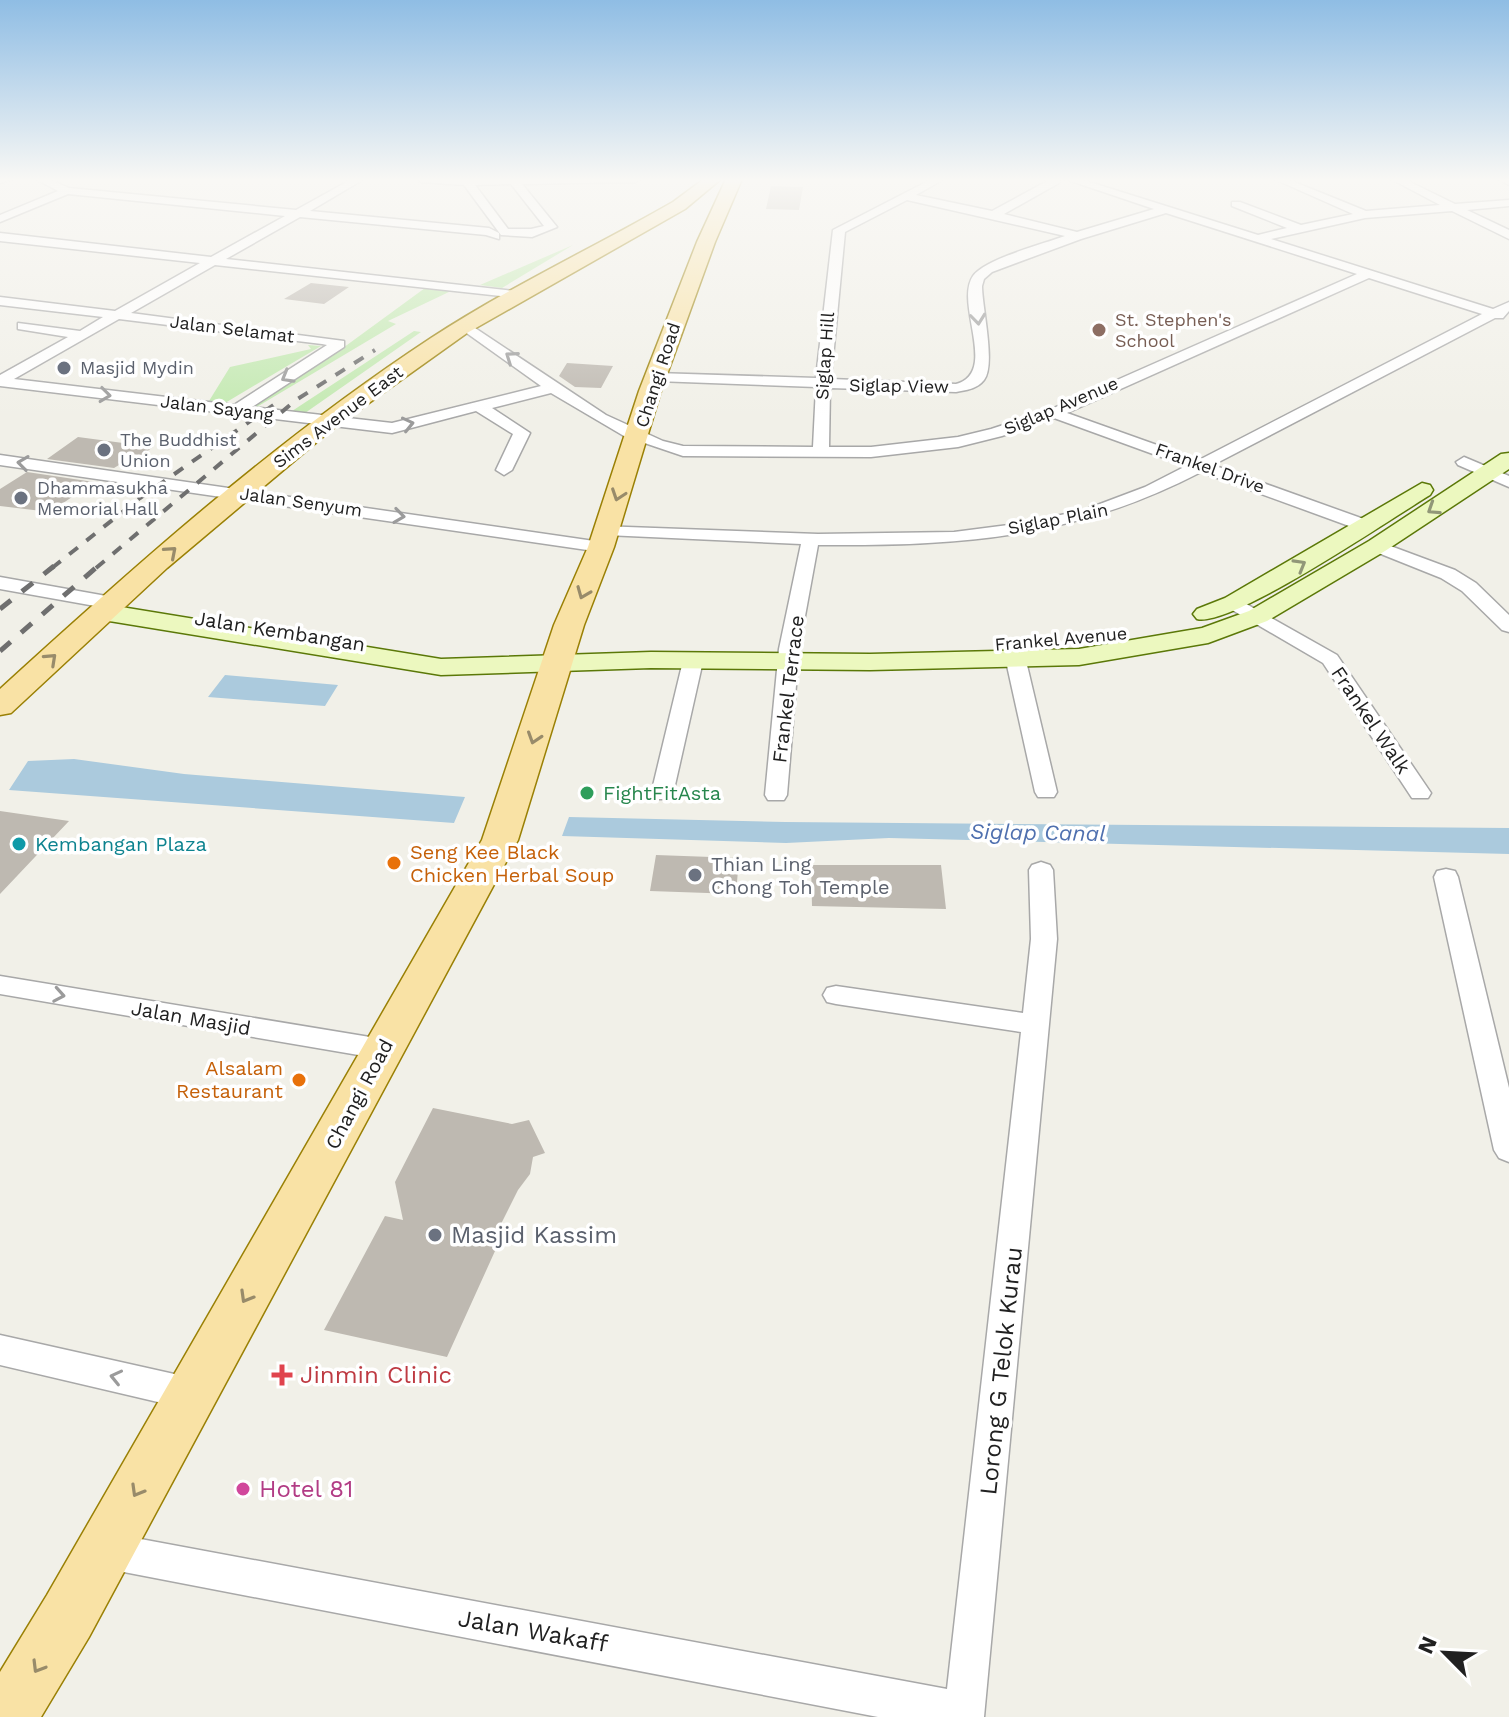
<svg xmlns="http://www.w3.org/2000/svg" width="1509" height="1717" viewBox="0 0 1509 1717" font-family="'Work Sans',sans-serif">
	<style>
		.grass { fill: #c3e9b1 }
		.water { fill: #abcadd }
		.building { fill: #beb9b1 }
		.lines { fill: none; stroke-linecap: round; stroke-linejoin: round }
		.street-casing { stroke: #a8a8a8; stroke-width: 3 }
		.secondary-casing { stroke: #5b7808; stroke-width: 3 }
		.primary-casing { stroke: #9a8005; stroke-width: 3 }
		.street { fill: #fff; fill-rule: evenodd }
		.secondary { fill: #ecf8bf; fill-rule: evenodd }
		.primary { fill: #f9e2a5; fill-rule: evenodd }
		.rail-far1 { stroke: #6f6f6f; stroke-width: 4; stroke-dasharray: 11 11; stroke-linecap: butt }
		.rail { stroke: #6f6f6f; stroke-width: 5; stroke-dasharray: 14 14; stroke-linecap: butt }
		.oneway { stroke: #9b9b9b }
		.oneway2 { stroke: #988b6a }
		.oneway3 { stroke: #919778 }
		.education-dot { fill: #8d6e63; stroke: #fff; stroke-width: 3 }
		.worship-dot { fill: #6b7280; stroke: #fff; stroke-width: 3 }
		.leisure-dot { fill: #2e9e5b; stroke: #fff; stroke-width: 3 }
		.culture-dot { fill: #0f9aa8; stroke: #fff; stroke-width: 3 }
		.food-dot { fill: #e8710a; stroke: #fff; stroke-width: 3 }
		.health-dot { fill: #e0444e; stroke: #fff; stroke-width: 3 }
		.hotel-dot { fill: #d1479c; stroke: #fff; stroke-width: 3 }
		.labels { text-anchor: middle; stroke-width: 7; stroke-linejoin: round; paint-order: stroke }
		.far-education-label { font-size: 18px; fill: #785e54; stroke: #fff; text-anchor: start }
		.far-street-label { font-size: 18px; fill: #212121; stroke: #fff }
		.far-worship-label { font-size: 18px; fill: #5b616d; stroke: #fff; text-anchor: start }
		.street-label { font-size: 20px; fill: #212121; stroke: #fff }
		.leisure-label { font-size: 20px; fill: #27864d; stroke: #fff; text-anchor: start }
		.culture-label { font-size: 20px; fill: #0d838f; stroke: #fff; text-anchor: start }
		.food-label { font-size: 20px; fill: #c56008; stroke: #fff; text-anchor: start }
		.worship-label { font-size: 20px; fill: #5b616d; stroke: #fff; text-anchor: start }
		.water-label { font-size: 22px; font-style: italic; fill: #4f70af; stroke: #fff }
		.near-worship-label { font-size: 24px; fill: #5b616d; stroke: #fff; text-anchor: start }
		.near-street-label { font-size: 24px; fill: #212121; stroke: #fff }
		.near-health-label { font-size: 24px; fill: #be3a42; stroke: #fff; text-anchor: start }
		.near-hotel-label { font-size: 24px; fill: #b23c85; stroke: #fff; text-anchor: start }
	</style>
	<rect width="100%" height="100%" fill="#f1f0e8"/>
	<path class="grass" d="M573 245 502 288 480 285Z
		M425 288 451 291 388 321 396 324 255 408H251L250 404 347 345Z
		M414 331 421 332 305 413H289Z
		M308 345 321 346 225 403 209 401 230 367 311 349Z"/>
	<path class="water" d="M225 675 338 685 325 706 208 697Z
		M74 759 184 774 465 797 454 823 9 790 28 761Z
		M569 817 785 822 1509 828V854L889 838 786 843 562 836Z"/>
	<path class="building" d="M771 186 803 187 799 210 766 209Z
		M311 283 349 287 324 304 284 299Z
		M567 363 613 366 601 388 575 387 559 376Z
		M78 437 153 447 127 466 119 465 114 468 47 459Z
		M27 472 94 482 50 512 0 506V489Z
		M0 811 69 821 0 894Z
		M656 855 739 858 736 894 650 891Z
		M811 865H941L946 909 812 906Z
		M433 1108 512 1124 529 1120 545 1153 533 1157 530 1174 518 1190 494 1238 500 1240 447 1357 324 1330 385 1216 403 1220 395 1182Z"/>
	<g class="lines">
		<defs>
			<path id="street" d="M0 179H13L0 183Z
				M36 179H49L69 188 296 210 352 179H364L310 211 489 228 499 233V239L486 235 300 217 226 259 515 291 520 292V298L215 265 131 313 344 341V347L252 407 392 423 541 386 461 329V323L466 322 606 415 663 441 683 446 813 447 816 387 656 381 649 377 656 373 816 378 833 230 932 179H944L916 195 992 211 1051 179H1059V183L1004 214 1077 232 1154 209 1065 179H1080L1258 235 1287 228 1232 206V202H1240L1301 225 1353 214 1274 179H1287L1366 211 1440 205 1391 179H1404L1455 204 1509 200V206L1467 210 1509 230V239L1452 211 1365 218 1271 239 1493 309 1509 302V311L1503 318H1495L1213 465 1372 522 1375 526 1372 530H1360L1201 472C1072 539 961 546 818 545L799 649 787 795 784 800H768L765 795 779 649 801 544 606 535 600 534 597 530 600 526 818 534 954 532 1023 523 1084 510 1145 487 1186 466 1054 418 1002 436 958 447 871 457 683 456 624 436 551 393 492 408 530 433 512 470 504 475 496 470 513 434 476 411 392 433 0 386V375L68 337 18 329V323L80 331 103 317 0 305V297L115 311 200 263 0 241V233L211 257 285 216 68 194 0 222V215L58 191ZM907 200 1065 236C1043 244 985 259 973 276 954 304 999 372 956 384L831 379 845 232ZM1166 213 1357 274 1049 410 991 429 958 437 871 447H829L830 388 956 392C966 390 977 389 984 380 996 365 982 307 982 286L984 279 992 272 1081 239ZM1369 278 1482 314 1199 460 1067 413ZM119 319 322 344 327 345 234 405 14 379Z
				M416 179H640L635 182 522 184 557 227 532 237 501 235 464 185 421 182ZM511 184 544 226 531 229H508L475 185Z
				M1499 179H1509V185Z
				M0 455 601 542 610 547 601 552 0 465Z
				M1464 457 1509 476V487L1458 465 1456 462Z
				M1377 541 1455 570 1476 583 1509 615V632L1502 630 1462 591 1441 578 1371 550 1368 546Z
				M0 577 112 597 122 603 112 609 0 589Z
				M1234 597 1337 655 1431 793 1428 798H1412L1323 663 1227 607 1224 603Z
				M693 655 703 661 673 794 670 799H654L651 794 683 661Z
				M1016 655 1026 661 1057 792 1054 797H1038L1035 792 1006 661Z
				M1041 862 1050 865 1053 870 1057 939 984 1717H878L103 1568 90 1563 84 1550 90 1537 103 1532 947 1689 1021 1032 836 1004 827 1002 823 995 827 988 836 986 1023 1013 1031 939 1029 870 1032 865Z
				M1446 869 1455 871 1458 877 1509 1088V1162L1499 1158 1494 1150 1434 877 1437 871Z
				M0 976 382 1039 392 1042 396 1049 392 1056 382 1059 0 994Z
				M0 1335 192 1378 204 1383 209 1394 204 1405 192 1410 0 1365Z"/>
			<path id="secondary" d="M1509 453V469L1385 551 1267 621 1208 643 1079 665 870 670 651 668 441 675 103 620 94 617 90 612 94 607 103 604 441 659 651 652 870 654 1079 649 1202 628 1249 611 1369 541 1501 454Z
				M1422 483 1430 485 1433 490 1430 495C1392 518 1231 628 1197 619L1193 614 1197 609 1225 598Z"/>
			<path id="primary" d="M704 179H721L685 209 467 333 331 430 167 568 11 713 0 715V689C137 564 276 440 431 338 509 287 593 248 673 202Z
				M726 179H742L715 242 661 391 614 547 584 625 518 840 89 1637 41 1717H0V1672L47 1595 482 840 554 625 588 547 639 391 697 242Z"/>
		</defs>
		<use href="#street" class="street-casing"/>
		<use href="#secondary" class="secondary-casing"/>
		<use href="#primary" class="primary-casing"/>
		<use href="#street" class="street"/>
		<use href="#secondary" class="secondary"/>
		<use href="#primary" class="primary"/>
		<path class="rail-far1" d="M52 568 140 498 282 399
			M96 568 296 400 375 350"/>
		<path class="rail" d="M0 609 54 566
			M0 651 98 566"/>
	</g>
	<defs><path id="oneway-chevron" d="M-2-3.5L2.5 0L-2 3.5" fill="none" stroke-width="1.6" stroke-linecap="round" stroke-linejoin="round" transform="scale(2)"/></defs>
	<g class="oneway">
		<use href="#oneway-chevron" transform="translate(978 319) rotate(84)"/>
		<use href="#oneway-chevron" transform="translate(511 357) rotate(-145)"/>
		<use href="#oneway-chevron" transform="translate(287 377) rotate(150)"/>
		<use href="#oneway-chevron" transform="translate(105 395) rotate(7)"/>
		<use href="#oneway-chevron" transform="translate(408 424) rotate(-13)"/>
		<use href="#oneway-chevron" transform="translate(23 463) rotate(-172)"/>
		<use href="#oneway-chevron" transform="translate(399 516) rotate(8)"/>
		<use href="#oneway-chevron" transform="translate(59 995) rotate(10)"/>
		<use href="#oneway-chevron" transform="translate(116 1377) rotate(-167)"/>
	</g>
	<g class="oneway2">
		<use href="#oneway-chevron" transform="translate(618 495) rotate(109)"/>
		<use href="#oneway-chevron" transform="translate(171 552) rotate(-41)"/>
		<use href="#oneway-chevron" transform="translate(583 593) rotate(112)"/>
		<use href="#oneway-chevron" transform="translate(51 659) rotate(-43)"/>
		<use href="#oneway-chevron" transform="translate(534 738) rotate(108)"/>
		<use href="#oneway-chevron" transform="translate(246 1297) rotate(120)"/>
		<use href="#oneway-chevron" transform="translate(137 1491) rotate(120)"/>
		<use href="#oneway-chevron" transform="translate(38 1667) rotate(121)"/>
	</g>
	<g class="oneway3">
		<use href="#oneway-chevron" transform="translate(1433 509) rotate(147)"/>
		<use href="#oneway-chevron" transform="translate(1300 565) rotate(-30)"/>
	</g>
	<linearGradient id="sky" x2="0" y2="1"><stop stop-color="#8fbde4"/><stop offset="0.43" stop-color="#f9f8f5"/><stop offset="1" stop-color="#f9f8f5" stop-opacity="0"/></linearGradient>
	<rect width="1509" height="419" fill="url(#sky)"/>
	<circle class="education-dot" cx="1099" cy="330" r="8"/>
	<g class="worship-dot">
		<circle cx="64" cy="368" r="8"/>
		<circle cx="104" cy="450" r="8"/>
		<circle cx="21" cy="498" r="8"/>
		<circle cx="695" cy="875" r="8"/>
		<circle cx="435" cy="1235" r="8"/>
	</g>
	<circle class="leisure-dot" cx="587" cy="793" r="8"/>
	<circle class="culture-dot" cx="19" cy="844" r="8"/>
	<g class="food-dot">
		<circle cx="394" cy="863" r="8"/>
		<circle cx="299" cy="1080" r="8"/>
	</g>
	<path class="health-dot" d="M278 1363h8v8h8v8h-8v8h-8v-8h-8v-8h8z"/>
	<circle class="hotel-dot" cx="243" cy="1489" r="8"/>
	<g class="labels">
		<g class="far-education-label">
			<text x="1115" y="326">St. Stephen's<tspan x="1115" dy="21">School</tspan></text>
		</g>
		<g class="far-street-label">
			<text transform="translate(232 329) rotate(7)" y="6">Jalan Selamat</text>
			<text transform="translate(825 356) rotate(-86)" y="6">Siglap Hill</text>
			<text transform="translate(658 375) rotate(-72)" y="6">Changi Road</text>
			<text transform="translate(899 386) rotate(1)" y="6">Siglap View</text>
			<text transform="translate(1061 406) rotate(-23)" y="6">Siglap Avenue</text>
			<text transform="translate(217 408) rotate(7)" y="6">Jalan Sayang</text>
			<text transform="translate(338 417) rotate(-37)" y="6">Sims Avenue East</text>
			<text transform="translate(1210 468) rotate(20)" y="6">Frankel Drive</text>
			<text transform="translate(301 502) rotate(8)" y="6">Jalan Senyum</text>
			<text transform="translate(1058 519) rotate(-11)" y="6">Siglap Plain</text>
			<text transform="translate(1061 639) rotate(-5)" y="6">Frankel Avenue</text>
		</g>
		<g class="far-worship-label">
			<text x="80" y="374">Masjid Mydin</text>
			<text x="120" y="446">The Buddhist<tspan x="120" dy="21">Union</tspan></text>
			<text x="37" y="494">Dhammasukha<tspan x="37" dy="21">Memorial Hall</tspan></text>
		</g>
		<g class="street-label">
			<text transform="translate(280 631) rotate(9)" y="7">Jalan Kembangan</text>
			<text transform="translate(788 689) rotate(-83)" y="7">Frankel Terrace</text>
			<text transform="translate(1371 720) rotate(56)" y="7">Frankel Walk</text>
			<text transform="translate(191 1018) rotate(10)" y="7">Jalan Masjid</text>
			<text transform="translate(359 1094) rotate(-62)" y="7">Changi Road</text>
		</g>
		<g class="leisure-label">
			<text x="603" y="800">FightFitAsta</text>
		</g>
		<g class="culture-label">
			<text x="35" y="851">Kembangan Plaza</text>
		</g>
		<g class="food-label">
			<text x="410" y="859">Seng Kee Black<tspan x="410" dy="23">Chicken Herbal Soup</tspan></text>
			<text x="283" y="1075" text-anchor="end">Alsalam<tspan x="283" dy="23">Restaurant</tspan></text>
		</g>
		<g class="worship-label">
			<text x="711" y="871">Thian Ling<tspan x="711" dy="23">Chong Toh Temple</tspan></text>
		</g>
		<g class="water-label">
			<text transform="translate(1038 832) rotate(1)" y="8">Siglap Canal</text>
		</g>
		<g class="near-worship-label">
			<text x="451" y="1243">Masjid Kassim</text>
		</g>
		<g class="near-street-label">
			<text transform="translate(1001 1371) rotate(-84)" y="8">Lorong G Telok Kurau</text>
			<text transform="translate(533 1631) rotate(10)" y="8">Jalan Wakaff</text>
		</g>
		<g class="near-health-label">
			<text x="300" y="1383">Jinmin Clinic</text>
		</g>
		<g class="near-hotel-label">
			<text x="259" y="1497">Hotel 81</text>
		</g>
	</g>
	<g transform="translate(1445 1653) rotate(294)" stroke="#ffffff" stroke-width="6" paint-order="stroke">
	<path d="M0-6L14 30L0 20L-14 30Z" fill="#212121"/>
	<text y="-12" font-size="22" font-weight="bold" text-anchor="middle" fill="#212121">N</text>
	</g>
</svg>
